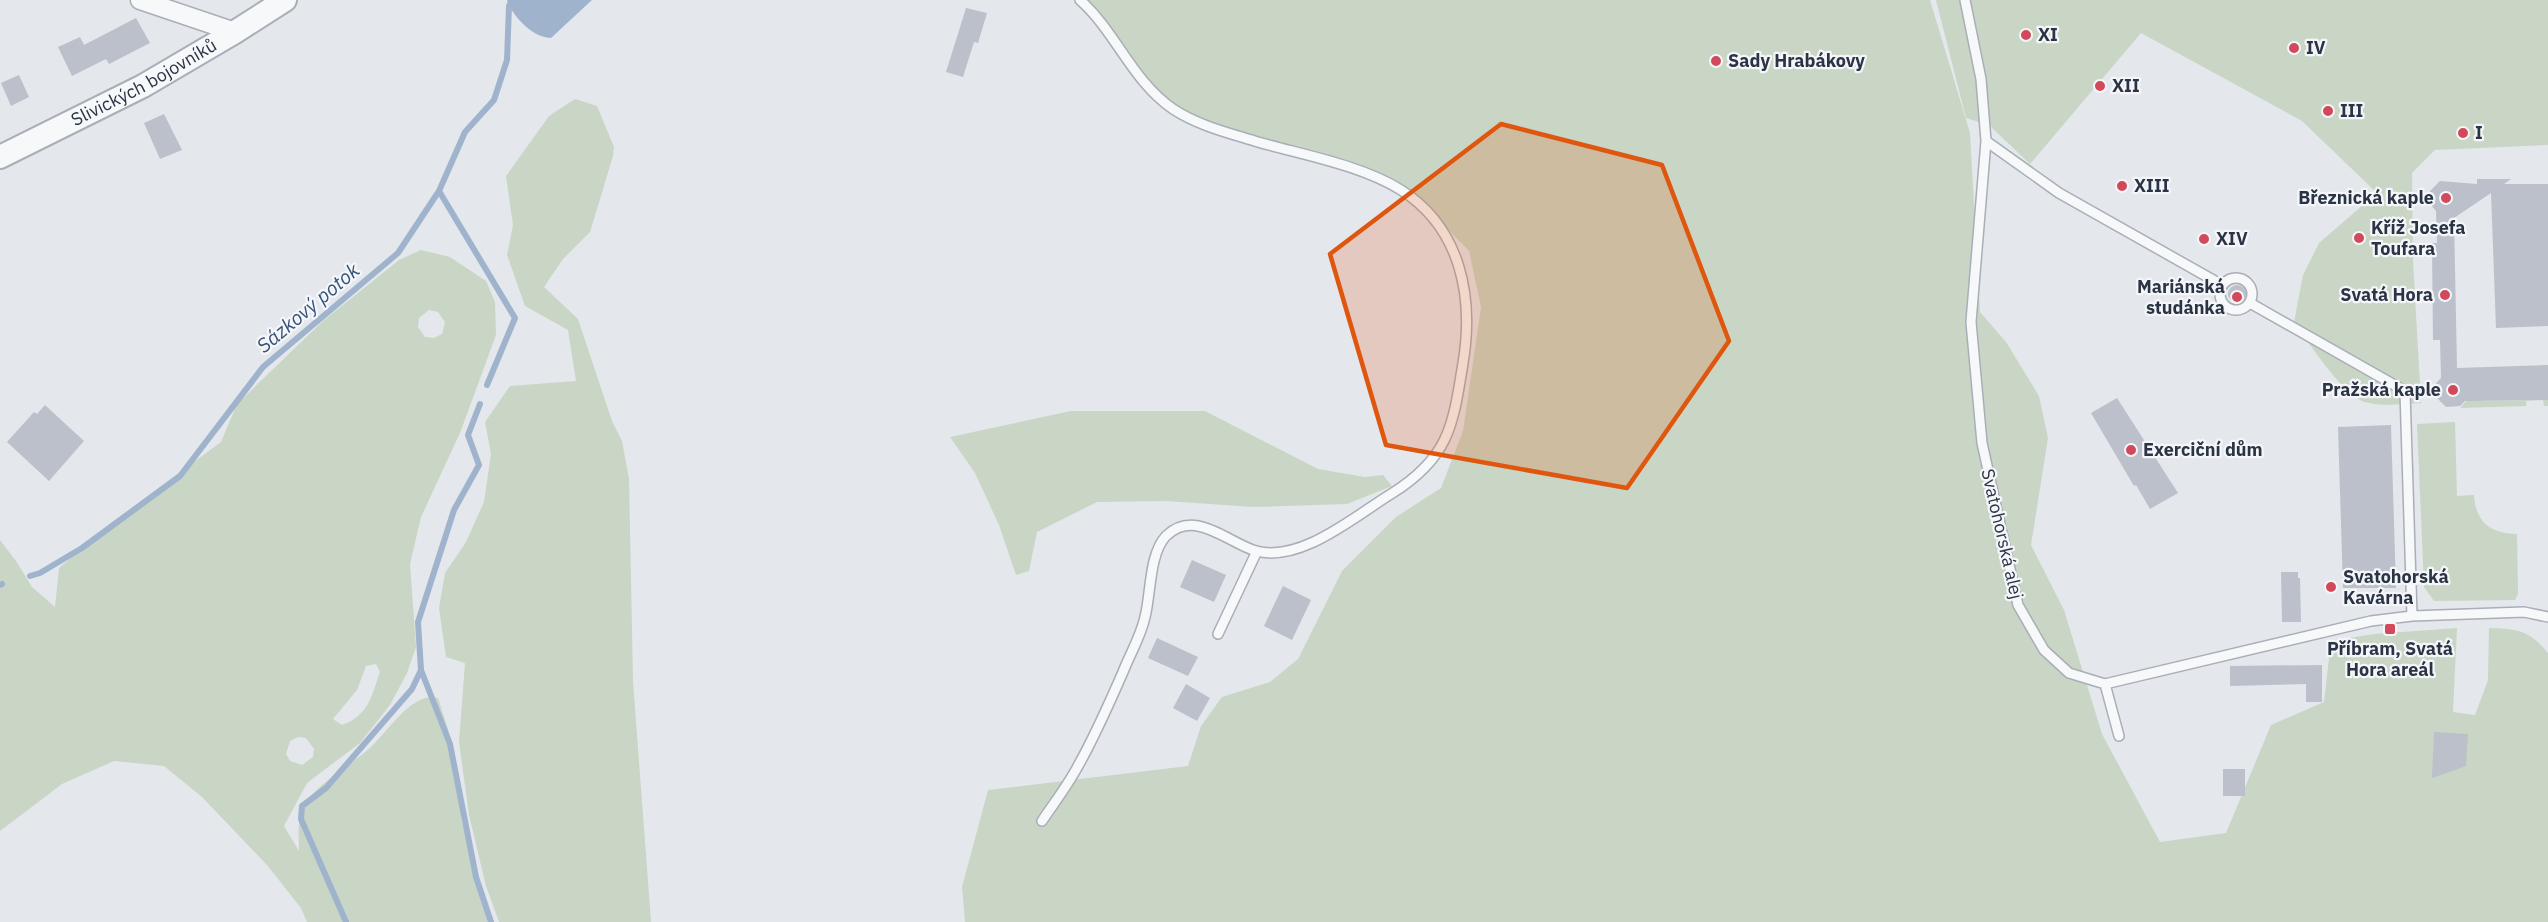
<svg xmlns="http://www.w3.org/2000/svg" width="2548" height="922" viewBox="0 0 2548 922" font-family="'IBM Plex Sans',sans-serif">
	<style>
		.green { fill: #c9d6c5; fill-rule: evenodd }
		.water { fill: #9fb4cc }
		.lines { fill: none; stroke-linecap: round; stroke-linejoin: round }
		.stream { stroke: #9fb4cc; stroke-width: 6 }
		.building { fill: #bbc0ca }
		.service-casing { stroke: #a9aeb7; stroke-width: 12 }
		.minor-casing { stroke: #a9aeb7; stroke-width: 21 }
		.tertiary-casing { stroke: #a9aeb7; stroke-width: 26 }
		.service { stroke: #f7f8fa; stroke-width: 9 }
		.minor { stroke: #f7f8fa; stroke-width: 18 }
		.tertiary { stroke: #f7f8fa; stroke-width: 22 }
		.marked { fill: #df570f; fill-opacity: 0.2; stroke: #df570f; stroke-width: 4.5; stroke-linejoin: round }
		.poi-dot { fill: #d1495b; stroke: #f4f6f9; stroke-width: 2 }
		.labels { text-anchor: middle; stroke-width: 4.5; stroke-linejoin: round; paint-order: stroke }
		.poi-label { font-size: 18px; font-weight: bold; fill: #2b3445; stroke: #f4f6f9; text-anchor: start }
		.street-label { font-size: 18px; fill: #2b3445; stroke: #f4f6f9 }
		.water-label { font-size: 20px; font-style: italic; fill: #34527a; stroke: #f4f6f9 }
	</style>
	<rect width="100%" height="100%" fill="#e4e7ec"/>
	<path class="green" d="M1084 0H1930L1970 133 1980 312 2006 342 2039 396 2048 438 2031 545 2064 610 2102 734 2160 842 2226 833 2271 725 2324 702 2331 641 2374 634 2457 628 2453 712 2475 715 2488 680 2489 628C2518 629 2529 630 2548 653V922H965L962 887 988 790 1188 766 1201 726 1222 697 1270 682 1298 659 1342 571 1396 517 1441 488 1463 431 1481 307 1469 251 1408 188 1215 127 1175 107 1143 80 1100 15Z
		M1936 0H2548V145L2435 150 2412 173 2413 261 2421 403C2403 404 2382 407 2365 402 2343 396 2308 341 2294 322L2303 275 2319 243 2377 193 2302 121 2141 33 2030 164 1989 125 1966 118Z
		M575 99 597 106 614 147 613 156 590 232 563 259 544 287 578 319 612 421 622 441 629 479 633 681 651 922H499L486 886 469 815 459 742 465 663 446 657 439 608 445 573 466 542 484 502 491 454 485 422 510 386 576 381 568 330 525 306 507 255 513 225 506 176 549 116Z
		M421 250 450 257 486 281 495 302 496 335 460 433 421 517 410 564 416 647 407 673 390 705 360 743 307 783 284 826 299 851C299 838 297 823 302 810 312 786 351 765 370 748 386 733 400 710 420 700 426 697 431 697 438 698L452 742 462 823 491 922H307L301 908 267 865 202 797 164 766 114 761 62 784 0 831V540L16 561 32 587 55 607 59 568 110 524 221 442 237 404 323 321 399 260ZM429 310 438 312 445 322 442 334 434 338 425 337 418 327 419 318ZM376 664 380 672C371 697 369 715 342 725L333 719 357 690 366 666ZM298 737 306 738 314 749 313 757 302 765 290 761 286 754 290 741Z
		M2469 398 2483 401 2548 400V406H2544L2543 400 2526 401V406L2460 408Z
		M1071 411H1205L1318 469 1365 477 1383 475 1392 486 1347 504 1254 507 1166 501 1097 502 1037 532 1029 571 1016 575 999 525 975 473 950 437Z
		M2455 422 2457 496 2474 495C2476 523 2490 533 2517 534L2518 594 2515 600 2434 601 2424 587 2417 424Z"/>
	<path class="water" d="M507 0H592L551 38C533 38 512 16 507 0Z"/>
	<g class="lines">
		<path class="stream" d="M439 191 515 318 487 385
			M480 404 468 435 479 465 454 510 418 622 421 670 450 744 476 877 491 922
			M30 576 40 573 82 548 180 476 263 367 398 253 439 191 465 132 494 100 507 60 509 6 512 0
			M0 585 2 584
			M346 922 301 819 302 806 326 788 412 689 421 670"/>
	</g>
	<path class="building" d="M966 8 987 13 978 43 974 42 963 77 946 72Z
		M136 18 150 43 109 64 106 59 72 76 58 47 80 37 84 45Z
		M19 75 29 97 11 106 1 83Z
		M164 114 182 150 160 159 144 123Z
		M2477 179H2511L2504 184H2548V326L2496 328 2491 193 2454 218 2457 368 2548 365V400L2465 401 2460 406 2446 407 2436 397V383L2441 378 2440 340H2433L2432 243H2437L2436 211 2430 204V191L2440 181 2477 184Z
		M2228 294a9 9 0 1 1 18 0a9 9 0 1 1-18 0Z
		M2117 398 2178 493 2150 509 2136 485 2134 486 2091 413Z
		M45 405 84 441 49 481 7 442 34 412 37 414Z
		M2391 425 2396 588H2343L2338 427Z
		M1192 560 1226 575 1214 602 1180 587Z
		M2281 572H2298V578H2300L2301 622H2282Z
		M1283 586 1311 600 1292 640 1264 626Z
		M1157 638 1198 657 1188 676 1148 658Z
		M2322 665V702H2306V684L2230 686V666Z
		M1186 684 1210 698 1197 721 1173 708Z
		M2434 732 2468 734 2466 766 2432 778Z
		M2223 769H2245V796H2223Z"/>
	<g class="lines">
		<defs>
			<path id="service" d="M1965 0 1981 79 1986 141 1971 322 1982 443 2018 605 2044 650 2069 673 2105 684 2371 621 2412 616 2524 612 2548 617
				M1986 141 2059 193 2222 285
				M2220 294a16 16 0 1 1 32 0a16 16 0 1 1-32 0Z
				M2250 303 2405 391 2412 616
				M1218 634 1257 551
				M2105 684 2119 736
				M1042 821C1054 803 1068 785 1078 766 1095 736 1109 704 1123 672 1130 654 1141 636 1145 617 1151 594 1149 554 1166 536 1195 508 1228 543 1256 551 1301 563 1355 516 1391 494 1449 458 1453 426 1463 363 1474 297 1461 228 1401 190 1361 165 1303 155 1258 142 1229 133 1199 126 1173 109 1132 81 1116 32 1080 0"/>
			<path id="minor" d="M140 0 235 32"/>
			<g id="tertiary">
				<path id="s1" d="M0 157 143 86 235 32 285 0"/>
			</g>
		</defs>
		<use href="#service" class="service-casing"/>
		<use href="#minor" class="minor-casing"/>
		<use href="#tertiary" class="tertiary-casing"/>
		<use href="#service" class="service"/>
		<use href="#minor" class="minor"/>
		<use href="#tertiary" class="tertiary"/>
	</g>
	<path class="marked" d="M1501 124 1662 165 1729 341 1627 488 1386 445 1330 254Z"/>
	<g class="poi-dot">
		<circle cx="2026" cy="35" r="6"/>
		<circle cx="2294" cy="48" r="6"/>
		<circle cx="1716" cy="61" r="6"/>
		<circle cx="2100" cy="86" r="6"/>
		<circle cx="2328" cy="111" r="6"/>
		<circle cx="2463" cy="133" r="6"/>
		<circle cx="2122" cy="186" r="6"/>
		<circle cx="2446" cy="198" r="6"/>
		<circle cx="2359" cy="238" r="6"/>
		<circle cx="2204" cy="239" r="6"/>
		<circle cx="2445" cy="295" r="6"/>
		<circle cx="2237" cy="297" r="6"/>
		<circle cx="2453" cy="390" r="6"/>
		<circle cx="2131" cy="450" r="6"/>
		<circle cx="2331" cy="587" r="6"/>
		<rect x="2384" y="623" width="12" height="12" rx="3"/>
	</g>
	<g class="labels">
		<g class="poi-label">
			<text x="2038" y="41">XI</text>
			<text x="2306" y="54">IV</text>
			<text x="1728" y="67">Sady Hrabákovy</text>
			<text x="2112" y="92">XII</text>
			<text x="2340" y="117">III</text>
			<text x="2475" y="139">I</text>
			<text x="2134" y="192">XIII</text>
			<text x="2434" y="204" text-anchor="end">Březnická kaple</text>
			<text x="2371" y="234">Kříž Josefa<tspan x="2371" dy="21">Toufara</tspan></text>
			<text x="2216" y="245">XIV</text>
			<text x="2225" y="293" text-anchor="end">Mariánská<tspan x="2225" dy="21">studánka</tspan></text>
			<text x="2433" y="301" text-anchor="end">Svatá Hora</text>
			<text x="2441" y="396" text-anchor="end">Pražská kaple</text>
			<text x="2143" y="456">Exerciční dům</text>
			<text x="2343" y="583">Svatohorská<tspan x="2343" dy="21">Kavárna</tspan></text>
			<text x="2390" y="655" text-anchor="middle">Příbram, Svatá<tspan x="2390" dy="21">Hora areál</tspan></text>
		</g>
		<g class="street-label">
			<text dy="6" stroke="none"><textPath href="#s1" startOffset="162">Slivických bojovníků</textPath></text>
			<text transform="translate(2002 534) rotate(77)" y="6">Svatohorská alej</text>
		</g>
		<g class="water-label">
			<text transform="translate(308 308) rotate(-40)" y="7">Sázkový potok</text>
		</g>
	</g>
</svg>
